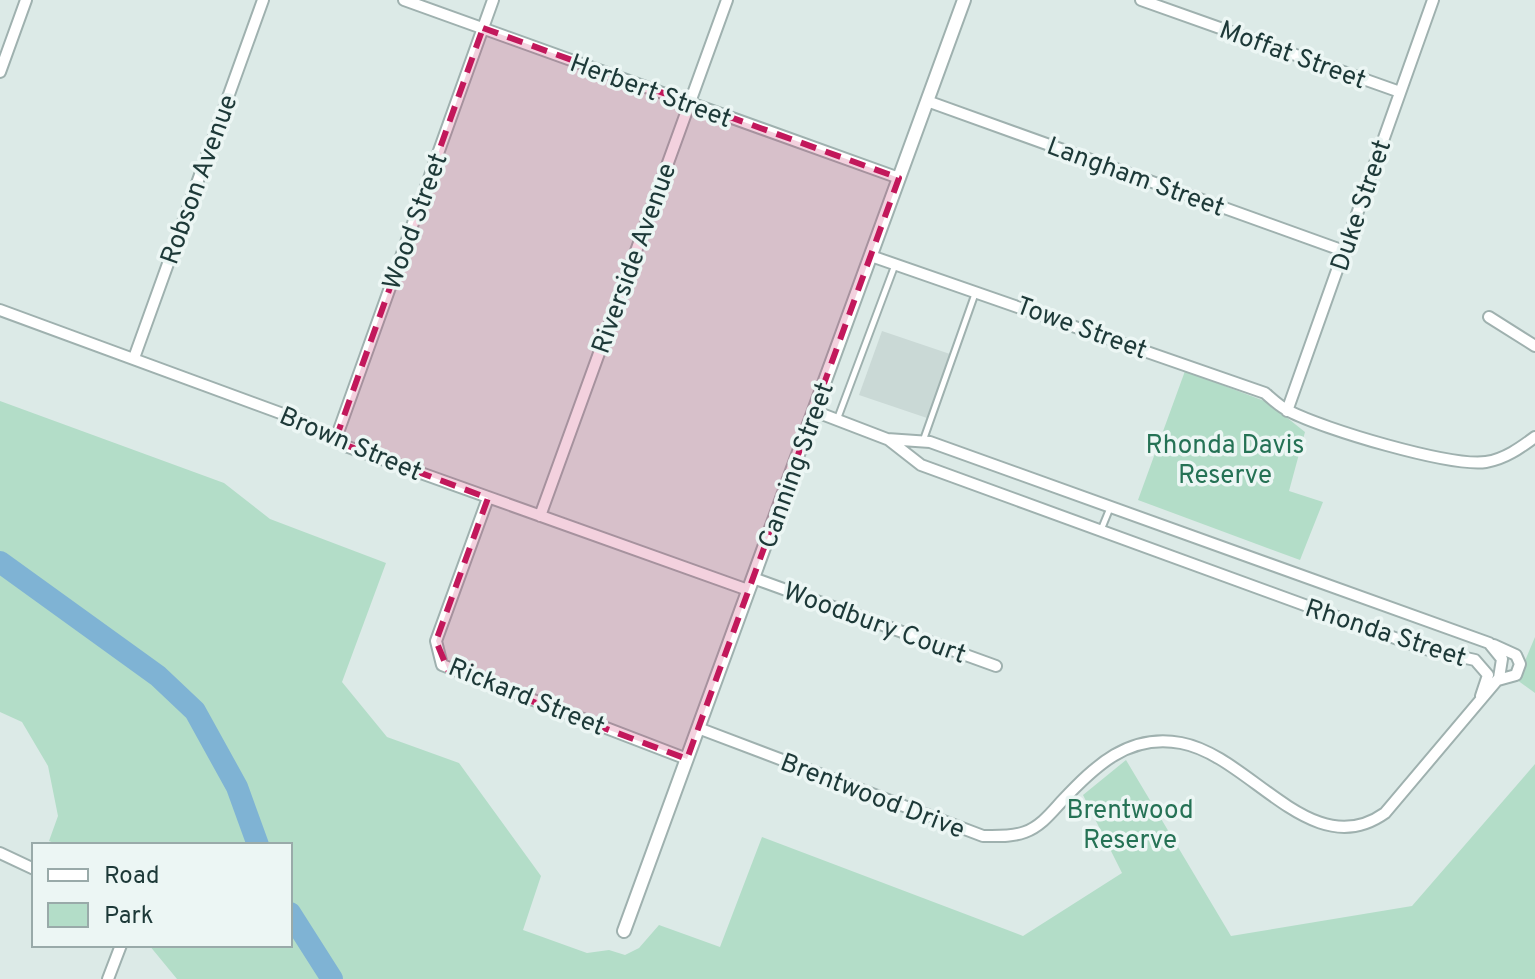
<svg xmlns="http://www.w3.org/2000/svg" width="1535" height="979" viewBox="0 0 1535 979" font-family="Overpass,sans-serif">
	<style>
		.built { fill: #cad9d6 }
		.green { fill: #b3ddc8 }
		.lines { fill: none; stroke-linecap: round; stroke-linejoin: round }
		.river { stroke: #7fb3d4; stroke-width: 22 }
		.service-casing { stroke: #9fb1af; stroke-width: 9 }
		.minor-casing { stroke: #9fb1af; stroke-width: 14 }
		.tertiary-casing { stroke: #9fb1af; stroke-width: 16 }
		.service { stroke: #fff; stroke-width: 5 }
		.minor { stroke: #fff; stroke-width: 10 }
		.tertiary { stroke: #fff; stroke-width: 12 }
		.marked { fill: #c2185b; fill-opacity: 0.2; stroke: #c2185b; stroke-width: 6; stroke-dasharray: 16 10; stroke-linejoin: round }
		.labels { text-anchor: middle; stroke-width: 7; stroke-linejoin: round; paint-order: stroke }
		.street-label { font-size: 26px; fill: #1d3938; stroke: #ecf6f4 }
		.park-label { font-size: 26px; fill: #257255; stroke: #ecf6f4 }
	</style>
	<rect width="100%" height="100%" fill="#dceae7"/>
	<path class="built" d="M882 331 950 354 927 418 859 395Z"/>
	<path class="green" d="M1185 371 1267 402 1305 432 1289 491 1323 502 1300 560 1138 500Z
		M0 401 224 483 270 519 386 563 342 682 387 737 459 763 541 876 523 930 587 953 609 950 625 955 639 948 659 925 720 947 762 837 1023 936 1122 873 1083 795 1126 760 1231 936 1412 906 1535 764V979H177L149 945H290V845H59L49 841 58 816 48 766 22 722 0 712Z
		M1535 637V693L1517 680Z"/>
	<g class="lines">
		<path class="river" d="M0 562 158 676 195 711 237 787 258 845
			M290 913 332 979"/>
		<defs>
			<path id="service" d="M837 420 895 265
				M923 441 975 294
				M1101 530 1110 508"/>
			<path id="minor" d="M404 0 899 178
				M1141 0 1400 92
				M0 72 26 0
				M927 101 1344 251
				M871 256 1265 393C1272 399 1280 407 1289 411 1323 429 1450 467 1486 462 1505 459 1520 448 1535 437
				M0 310 302 421 348 447 748 590
				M1489 317 1535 346
				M134 358 263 0
				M1287 411 1433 0
				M889 440 921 465 1425 649 1475 660 1488 675 1481 696
				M335 441 493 0
				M488 498 436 641 442 665 687 759
				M540 516 727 0
				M753 578 996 666
				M1494 645 1516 655 1520 664 1516 675 1498 680
				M698 728 983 836C997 836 1012 837 1025 832 1041 826 1051 813 1062 801 1095 766 1129 733 1181 743 1251 756 1312 865 1385 813L1499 678 1502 659 1489 643 930 442 887 439 814 411
				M0 853 34 869
				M108 979 121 945"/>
			<path id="tertiary" d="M624 931 964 0"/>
		</defs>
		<use href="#service" class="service-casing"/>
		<use href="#minor" class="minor-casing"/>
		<use href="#tertiary" class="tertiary-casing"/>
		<use href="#service" class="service"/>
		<use href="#minor" class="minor"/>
		<use href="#tertiary" class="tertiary"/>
	</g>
	<path class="marked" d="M483 28 899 178 687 759 448 670 436 641 488 498 335 441Z"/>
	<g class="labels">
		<g class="street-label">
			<text transform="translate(1293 54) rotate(20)" y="9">Moffat Street</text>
			<text transform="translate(651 90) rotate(20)" y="9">Herbert Street</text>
			<text transform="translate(1136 176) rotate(20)" y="9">Langham Street</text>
			<text transform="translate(198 179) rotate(-70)" y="9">Robson Avenue</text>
			<text transform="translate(1360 205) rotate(-71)" y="9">Duke Street</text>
			<text transform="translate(414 221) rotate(-70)" y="9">Wood Street</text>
			<text transform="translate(633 258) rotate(-70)" y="9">Riverside Avenue</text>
			<text transform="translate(1082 327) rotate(20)" y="9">Towe Street</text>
			<text transform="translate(351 443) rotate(23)" y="9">Brown Street</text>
			<text transform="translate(795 465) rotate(-70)" y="9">Canning Street</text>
			<text transform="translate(875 622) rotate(20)" y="9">Woodbury Court</text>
			<text transform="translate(1386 632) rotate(18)" y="9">Rhonda Street</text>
			<text transform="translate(527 696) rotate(22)" y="9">Rickard Street</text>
			<text transform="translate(873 795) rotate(21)" y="9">Brentwood Drive</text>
		</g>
		<g class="park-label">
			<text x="1225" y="453">Rhonda Davis<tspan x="1225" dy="30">Reserve</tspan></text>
			<text x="1130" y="818">Brentwood<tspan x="1130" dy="30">Reserve</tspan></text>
		</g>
	</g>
	<rect x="32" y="843" width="260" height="104" fill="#ecf6f4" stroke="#99aaa9" stroke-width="2"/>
	<rect x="48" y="869" width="40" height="12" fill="#ffffff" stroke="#99aaa9" stroke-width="2"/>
	<text x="104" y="883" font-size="24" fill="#1d3938">Road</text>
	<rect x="48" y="903" width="40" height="24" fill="#b3ddc8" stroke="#99aaa9" stroke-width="2"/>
	<text x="104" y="923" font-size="24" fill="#1d3938">Park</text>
</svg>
